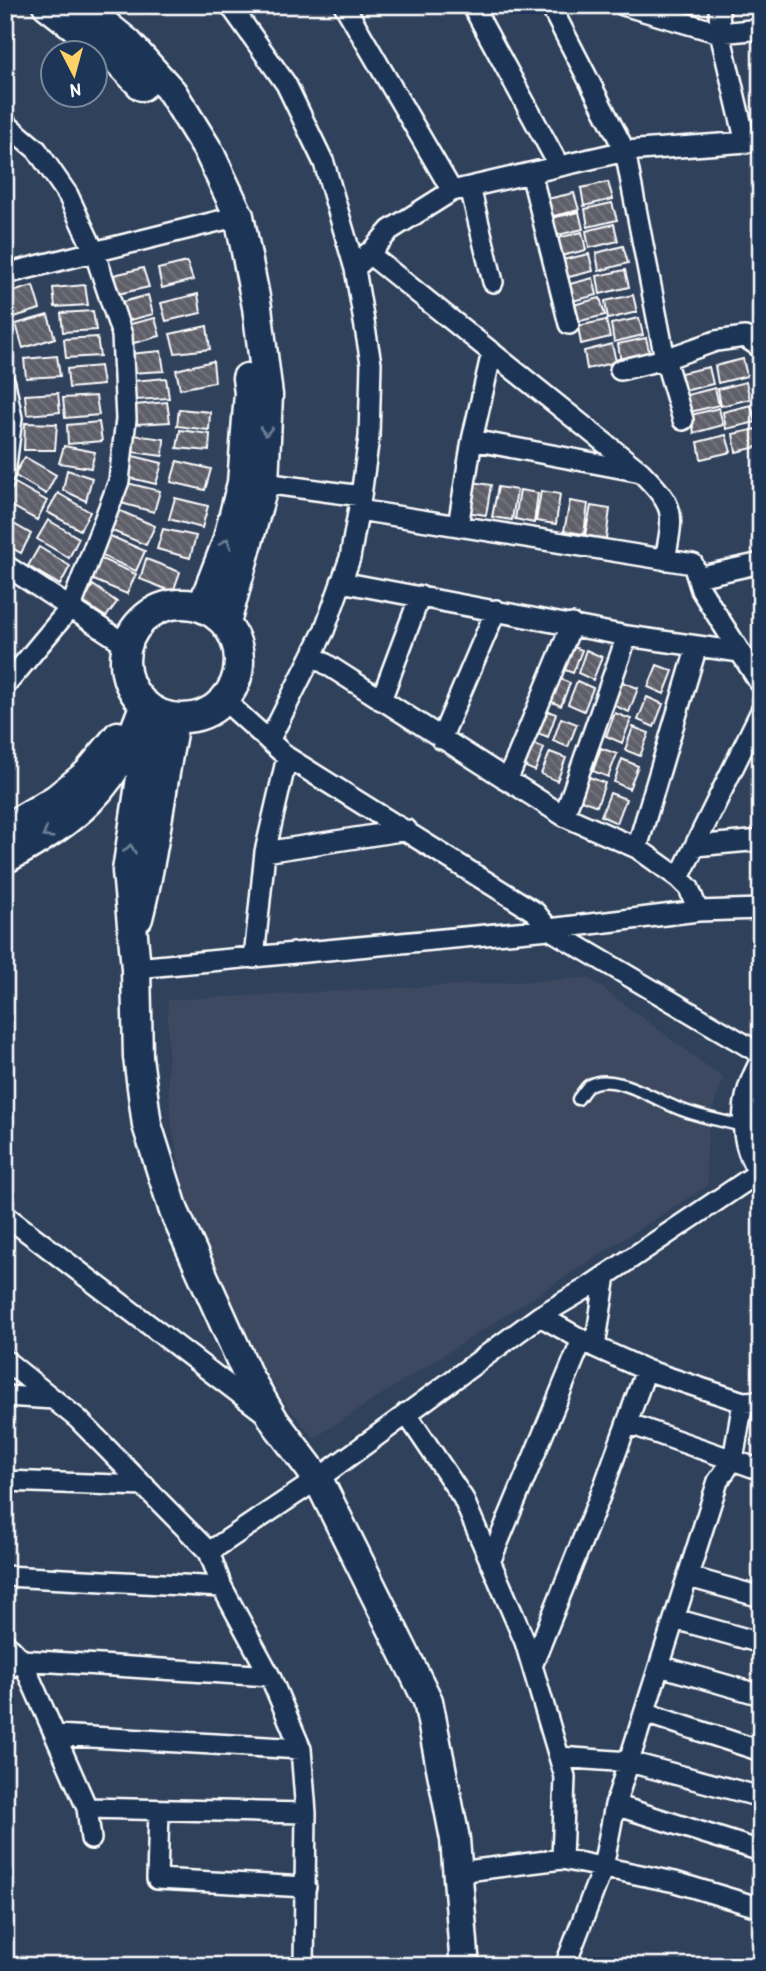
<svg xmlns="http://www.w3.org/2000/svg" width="766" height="1971" viewBox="0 0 766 1971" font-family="'Patrick Hand',sans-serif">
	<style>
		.built { fill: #3e4a60 }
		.building { fill: url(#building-back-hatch); stroke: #fff; stroke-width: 2 }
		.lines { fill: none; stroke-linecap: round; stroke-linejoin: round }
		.lane-casing { stroke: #fff; stroke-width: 15 }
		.street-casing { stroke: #fff; stroke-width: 24 }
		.secondary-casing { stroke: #fff; stroke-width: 33 }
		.lane { stroke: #1d3557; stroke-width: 10 }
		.street { stroke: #1d3557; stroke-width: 19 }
		.secondary { stroke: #1d3557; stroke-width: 28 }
		.oneway { stroke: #6c7c92 }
	</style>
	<defs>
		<pattern id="building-back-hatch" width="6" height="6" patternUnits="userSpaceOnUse" patternTransform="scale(1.75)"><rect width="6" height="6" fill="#5e5e69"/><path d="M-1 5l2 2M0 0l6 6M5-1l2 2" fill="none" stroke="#767680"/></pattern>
	</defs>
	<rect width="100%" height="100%" fill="#30415c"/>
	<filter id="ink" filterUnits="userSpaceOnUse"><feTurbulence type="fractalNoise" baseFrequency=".0143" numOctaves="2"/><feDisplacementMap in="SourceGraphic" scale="14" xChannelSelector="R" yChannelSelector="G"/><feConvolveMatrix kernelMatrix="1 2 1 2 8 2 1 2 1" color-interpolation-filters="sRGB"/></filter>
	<g filter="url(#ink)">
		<path class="built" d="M589 978 723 1078 709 1121 706 1164 708 1185 314 1438 289 1408 246 1343 198 1237 186 1199 171 1120 168 1080V1000Z"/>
		<path class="building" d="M608 182 613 199 584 206 581 188Z
			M574 193 579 210 549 217 547 199Z
			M612 203 617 220 588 227 585 209Z
			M579 212 583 229 554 236 551 218Z
			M614 224 618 241 589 248 586 231Z
			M582 232 586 250 557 257 554 239Z
			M623 246 628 263 599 271 596 253Z
			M589 254 593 271 565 278 562 260Z
			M187 262 193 280 162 288 158 269Z
			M143 268 149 287 118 294 114 275Z
			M625 270 629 287 600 294 597 276Z
			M593 278 597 295 568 302 566 285Z
			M85 285 88 305 55 307 53 288Z
			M33 286 40 309 8 319 5 294Z
			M198 294 201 313 166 321 161 303Z
			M148 295 153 314 123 322 119 303Z
			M633 295 637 312 608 319 605 301Z
			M600 298 605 315 576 322 573 305Z
			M93 311 96 330 63 332 61 313Z
			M48 315 55 338 23 348 16 324Z
			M155 318 160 336 130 344 126 325Z
			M639 318 643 335 614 342 611 324Z
			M606 320 610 337 581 344 578 326Z
			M207 326 210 349 175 353 170 334Z
			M97 337 100 356 66 358 64 339Z
			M646 338 650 355 621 362 618 344Z
			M612 344 616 362 587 369 584 351Z
			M161 351 164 371 130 373 129 354Z
			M57 356 60 376 26 378 24 359Z
			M743 359 747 376 718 383 715 366Z
			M213 361 215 382 180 389 176 370Z
			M100 366 103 385 69 388 67 369Z
			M709 367 713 384 684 391 681 373Z
			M166 378 169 398 135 400 133 381Z
			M746 382 750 399 721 406 718 389Z
			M715 388 719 405 690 412 687 395Z
			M58 393 60 412 27 415 25 395Z
			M96 396 99 415 65 418 63 398Z
			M167 402 170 422 137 424 135 405Z
			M751 405 756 422 726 429 723 412Z
			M719 408 723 425 694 433 691 415Z
			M179 409 210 412 209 430 177 426Z
			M99 422 102 441 68 444 67 425Z
			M25 423 57 424 55 450H24Z
			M761 428V446L736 452 733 434Z
			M180 430 210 434 209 451 177 448Z
			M134 435 164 439 163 456 132 452Z
			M726 435 731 452 701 459 698 442Z
			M64 446 95 452 91 468 59 463Z
			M129 455 162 463 156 484 122 476Z
			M25 457 56 475 46 494 14 475Z
			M177 461 211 469 205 490 171 482Z
			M67 470 92 478 86 501 63 490Z
			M472 482 491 485 486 515 466 512Z
			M15 483 47 501 37 520 5 502Z
			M127 483 160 491 154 512 121 503Z
			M498 487 517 490 512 520 492 517Z
			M520 490 538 493 534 523 515 519Z
			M541 491 560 494 556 524 536 521Z
			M58 493 90 512 80 530 47 512Z
			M175 498 208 506 202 528 169 519Z
			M570 501 588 504 584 534 564 531Z
			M591 506 610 509 606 539 585 535Z
			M118 510 155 526 146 545 110 530Z
			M5 519 31 534 21 553 5 544Z
			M48 520 79 538 69 558 37 539Z
			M163 529 196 536 190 558 157 549Z
			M108 535 145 551 136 571 100 555Z
			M39 547 70 566 60 585 28 566Z
			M99 558 136 574 127 594 91 579Z
			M146 559 180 572 173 592 140 579Z
			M93 585 117 602 106 617 83 602Z
			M566 644 582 650 573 673 557 667Z
			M586 650 602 657 593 680 578 673Z
			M657 665 673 671 664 694 648 687Z
			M554 676 570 683 561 706 545 699Z
			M577 681 593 688 584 711 568 704Z
			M622 682 638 688 629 712 613 705Z
			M647 697 663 704 654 727 638 720Z
			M540 708 556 714 548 737 532 731Z
			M615 713 631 719 622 743 606 736Z
			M561 718 577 724 568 747 553 741Z
			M633 727 649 733 640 756 625 750Z
			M528 742 544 748 535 771 519 764Z
			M601 748 617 754 608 777 593 771Z
			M550 752 566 758 557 781 541 774Z
			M622 759 638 766 629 789 614 782Z
			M589 777 605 783 597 806 581 800Z
			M610 793 626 799 617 823 601 816Z"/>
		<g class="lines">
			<defs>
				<path id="lane" d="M578 1099C581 1095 585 1089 588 1086 613 1069 661 1104 685 1111 704 1118 724 1121 743 1126"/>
				<path id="street" d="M230 5 286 84 324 163 355 269 371 363 369 437 361 496 350 558 324 631 269 741
					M344 5 452 191
					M472 5 559 166
					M550 5 625 151 665 359 683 420
					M623 5 720 33 746 143
					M719 5 720 33 761 29
					M5 123 37 150 68 195 94 251 122 335 126 419 119 481 71 607 5 686
					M531 173 569 324
					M470 187 493 282
					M368 253 641 472C676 508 674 511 665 560
					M361 263 390 230 452 191 625 151 761 141
					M5 274 239 216
					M620 370 665 359 716 341 745 337 761 348
					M5 383 12 418 5 473
					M472 440 492 352
					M264 483 361 496
					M359 510 693 564 701 590 761 685
					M458 526 472 440 636 471
					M5 565 127 645
					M697 577 761 563
					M341 582 627 636 740 652
					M312 655 564 816 637 848 679 878 689 888 698 911
					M381 700 420 596
					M225 701 287 757 535 912 549 929 761 1054
					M441 739 496 610
					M507 781 572 624
					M564 816 627 636
					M695 846 761 840
					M637 848 697 646
					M265 852 407 830
					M679 878 761 711
					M254 958 265 852 287 757
					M136 968 549 929 698 911 761 909
					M761 1060C740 1096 735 1140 761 1176
					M5 1215 266 1414
					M540 1316 595 1347 646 1370 743 1402 733 1460 761 1470
					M595 1347 606 1275
					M5 1360 78 1419 209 1552 222 1587 270 1676 301 1749 306 1813 304 1966
					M5 1396 54 1399
					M743 1402 761 1401
					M406 1413 463 1498 525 1642 565 1777 562 1859
					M5 1481 145 1486
					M209 1552 318 1479 540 1316 587 1288 758 1173
					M490 1562 582 1340
					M5 1576 222 1587
					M689 1577 761 1597
					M675 1619 761 1643
					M5 1643 22 1660 87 1808 306 1813
					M532 1666 604 1486 646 1370
					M660 1666 761 1695
					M5 1670 22 1660 270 1676
					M645 1713 761 1751
					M56 1735 301 1749
					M559 1757 629 1762 761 1797
					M615 1805 761 1851
					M87 1808 91 1839
					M159 1810 157 1879 306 1887
					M458 1872 562 1859 675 1882 761 1908
					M565 1966 603 1867 615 1805 718 1481 733 1460 627 1423"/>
				<path id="secondary" d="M47 5 116 59 142 86
					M81 5 128 43 172 92 209 152 239 216 257 307 268 395 264 483 226 623
					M125 661a57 57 0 1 1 114 0a57 57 0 1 1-114 0Z
					M202 607 227 542 242 483 249 393 247 378
					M158 713 142 771 127 871 136 968 138 1057 147 1125 174 1211 248 1376 275 1422 318 1479 428 1701 455 1839 464 1955 463 1966
					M5 829 56 799 87 774 118 736
					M5 859C74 822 115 789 141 714
					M138 918C155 852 161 785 175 718"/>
			</defs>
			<use href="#lane" class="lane-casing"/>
			<use href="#street" class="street-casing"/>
			<use href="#secondary" class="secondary-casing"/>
			<use href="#lane" class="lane"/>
			<use href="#street" class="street"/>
			<use href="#secondary" class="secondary"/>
		</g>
		<defs><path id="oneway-chevron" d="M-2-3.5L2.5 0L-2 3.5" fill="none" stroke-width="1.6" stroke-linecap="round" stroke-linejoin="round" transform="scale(1.75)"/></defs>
		<g class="oneway">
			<use href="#oneway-chevron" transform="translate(266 431) rotate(92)"/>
			<use href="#oneway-chevron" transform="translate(226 543) rotate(-72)"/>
			<use href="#oneway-chevron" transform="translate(47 834) rotate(148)"/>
			<use href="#oneway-chevron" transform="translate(130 849) rotate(-82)"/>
		</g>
	</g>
	<rect width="766" height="1971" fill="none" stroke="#1d3557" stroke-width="28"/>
	<rect x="14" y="14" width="738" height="1943" fill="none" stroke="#fff" stroke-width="2.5" filter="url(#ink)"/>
	<g transform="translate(74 74) rotate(174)"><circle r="33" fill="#1d3557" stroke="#77869a" stroke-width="2"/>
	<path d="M0-5L12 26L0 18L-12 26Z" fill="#ffd166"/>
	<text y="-10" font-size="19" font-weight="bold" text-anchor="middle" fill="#ffffff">N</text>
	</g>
</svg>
